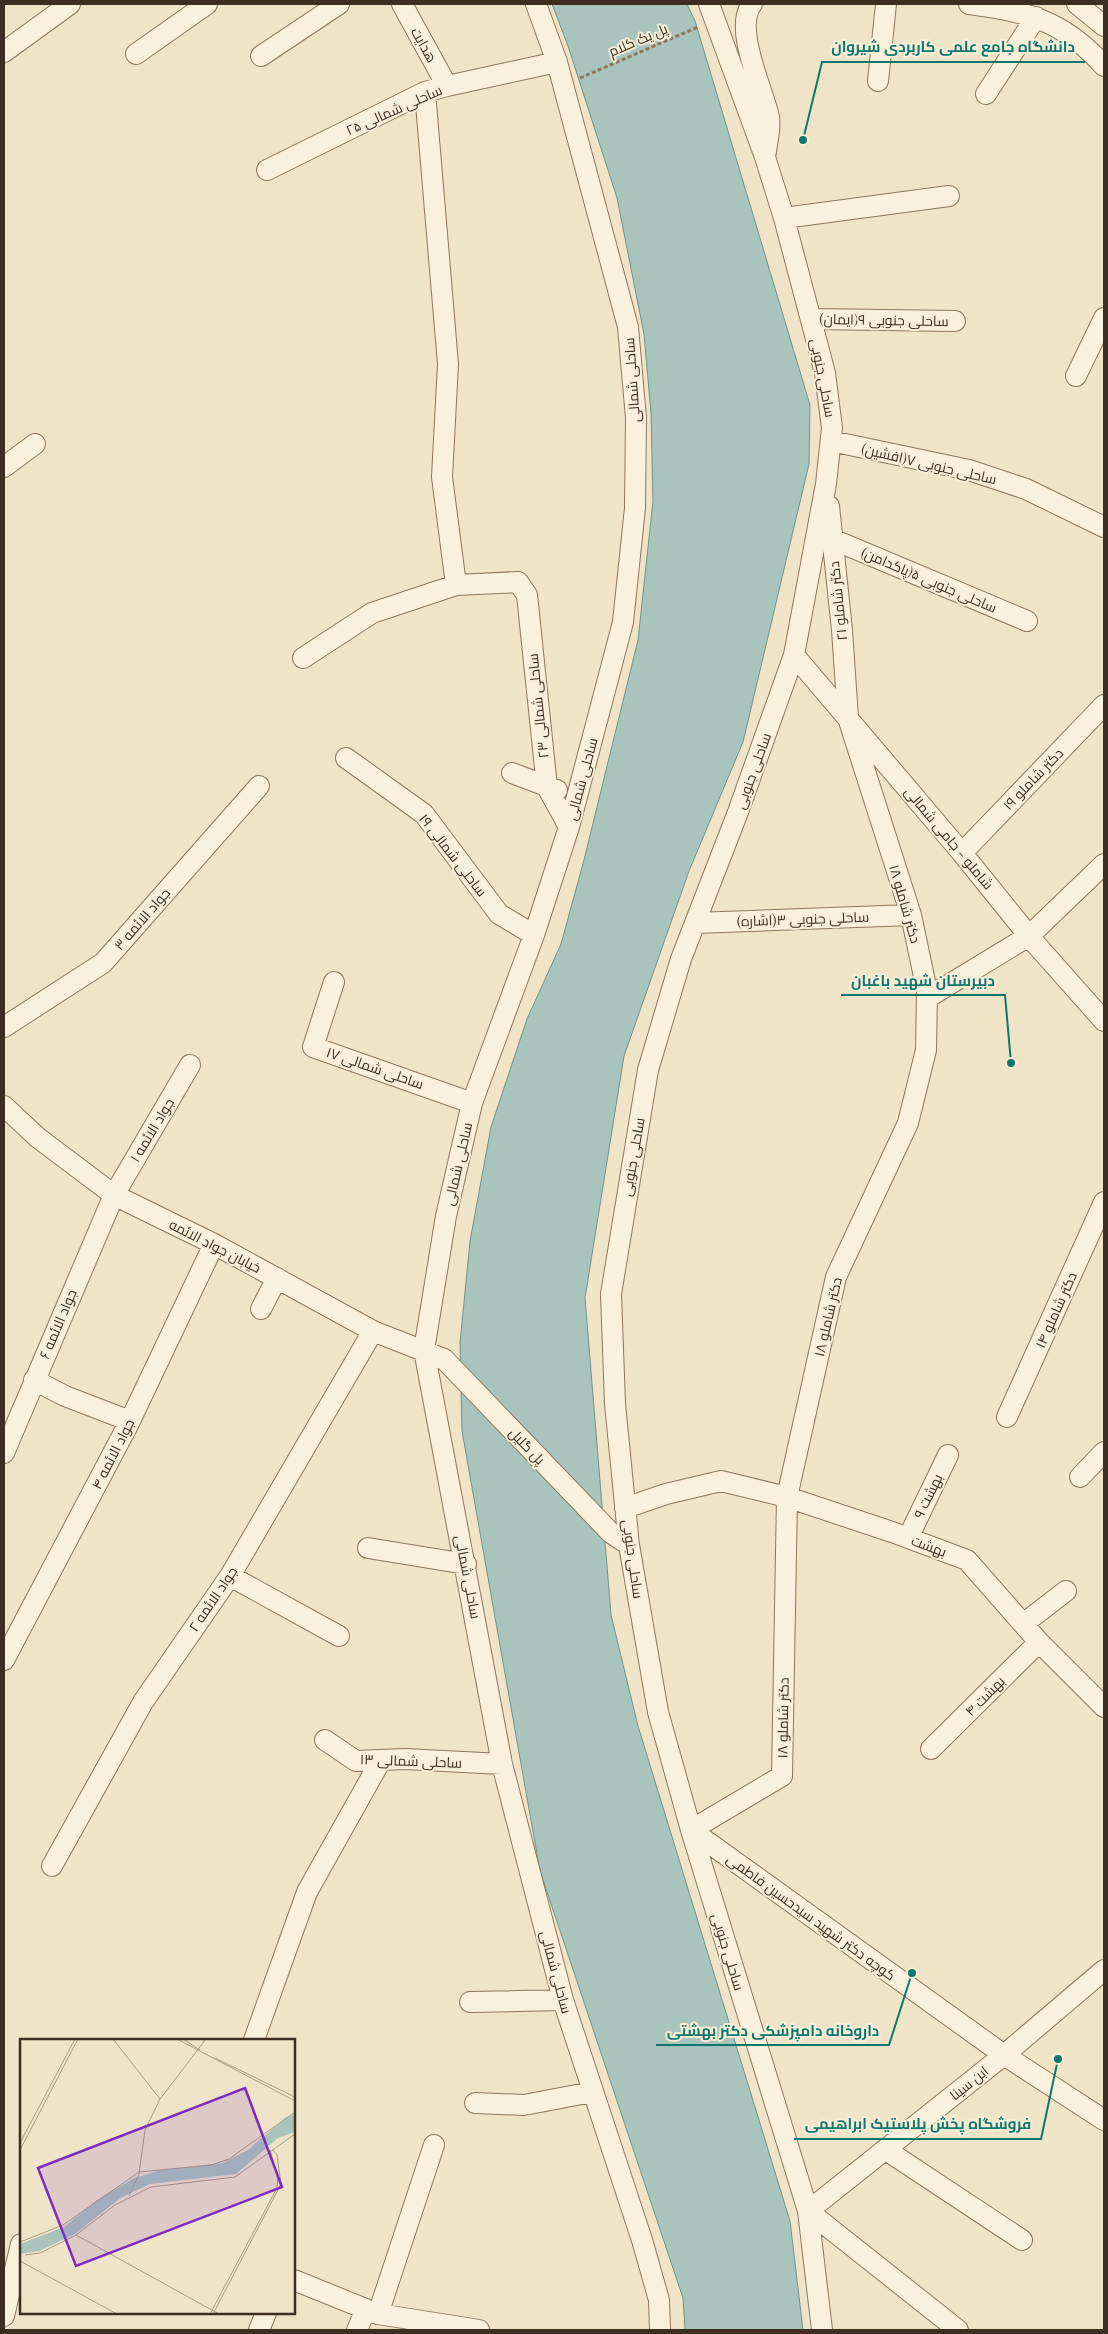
<svg xmlns="http://www.w3.org/2000/svg" width="1108" height="2334" viewBox="0 0 1108 2334" font-family="'Playfair Display',Cairo,serif">
	<style>
		.water { fill: #a9c4bc; stroke: #6f938a }
		.lines { fill: none; stroke-linecap: round; stroke-linejoin: round }
		.minor-casing { stroke: #8d765c; stroke-width: 22 }
		.path { stroke: #8d765c; stroke-width: 3; stroke-dasharray: 4 2.5; stroke-linecap: butt }
		.minor { stroke: #faf1dc; stroke-width: 20 }
		.labels { text-anchor: middle; stroke-width: 4; stroke-linejoin: round; paint-order: stroke }
		.street-label { font-size: 14px; fill: #3d2e20; stroke: #f7eed8 }
		.inset-road { fill: none; stroke: #a89b85; stroke-width: 1 }
		.view { fill: #7b2cbf; fill-opacity: 0.15; stroke: #7b2cbf; stroke-width: 2.5 }
		.inset-edge { fill: none; stroke: #3d2e20; stroke-width: 2.5 }
		.leader { fill: none; stroke: #0f766e; stroke-width: 2 }
		.callout-dot { fill: #0f766e; stroke: #f7eed8; stroke-width: 2 }
		.callout-label { font-size: 15px; text-anchor: middle; font-weight: bold; fill: #0f766e; stroke: #f7eed8; stroke-width: 4; stroke-linejoin: round; paint-order: stroke }
	</style>
	<rect width="100%" height="100%" fill="#f0e4c8"/>
	<path class="water" d="M552 4H687L695 21 810 405 809 464 743 742 689 871 624 1056 585 1298 611 1615 638 1726 790 2221 803 2330H685L683 2298 540 1871 462 1431 460 1343 470 1241 491 1127 527 1019 561 944 584 860 638 640 653 501 651 413 644 334 617 198 568 46Z"/>
	<g class="lines">
		<defs>
			<path id="minor" d="M402 4 447 86
				M536 4 557 62 628 327 636 418 635 508 623 622 569 827 534 935 472 1103 446 1216 424 1350 502 1764 563 2000 642 2240 659 2300 660 2330
				M709 4 765 157 784 218 825 373 832 428 826 484 794 655 738 812 681 959 648 1070 611 1294 615 1404 629 1545 658 1712 691 1830 808 2211 822 2330
				M752 4C733 28 763 89 769 117 771 128 767 142 766 152
				M969 4C1027 11 1064 21 1104 66
				M1077 4 1104 26
				M4 52 70 4
				M136 54 207 4
				M261 56 339 4
				M878 81 886 4
				M425 92 448 364 442 477 456 585
				M986 94 1036 17
				M267 170 425 92 447 86 557 62
				M784 218 949 196
				M812 319 955 321
				M1076 376 1104 318
				M831 441 969 470 1026 489 1104 527
				M4 467 35 444
				M829 506 842 630 848 718 911 915 927 991 926 1050 908 1123 836 1277 787 1497 782 1776 691 1830 1004 2055 1104 2120
				M832 539 1027 621
				M794 655 962 853 1033 941 1104 1021
				M303 658 372 613 456 585 518 582 527 595 547 787 569 827
				M346 758 424 814 499 914 534 935
				M512 773 557 790
				M962 853 1104 705
				M695 923 911 915
				M334 982 313 1047 472 1103
				M927 998 1029 936 1104 864
				M4 1027 103 963 259 786
				M4 1106 37 1137 114 1195 214 1244 373 1331 444 1359 611 1533 629 1545
				M261 1309 277 1278
				M34 1380 65 1396 130 1421
				M1007 1417 1104 1202
				M4 1453 114 1195 190 1065
				M1080 1477 1104 1452
				M625 1508 666 1494 721 1481 787 1497 892 1532 967 1560 1039 1642 1104 1707
				M908 1538 948 1455
				M368 1548 466 1564
				M230 1576 339 1636
				M1023 1624 1066 1591
				M4 1660 130 1421 214 1244
				M325 1740 356 1761 405 1759 502 1764
				M931 1749 1039 1642
				M52 1866 143 1702 230 1576 373 1331
				M470 2002 563 2000
				M254 2040 307 1892 381 1760
				M475 2103 524 2105 592 2092
				M886 2150 1022 2240
				M294 2280 378 2314 479 2330
				M378 2314 434 2145
				M4 2316 21 2244
				M259 2330 266 2313
				M357 2330 366 2309
				M958 2330 808 2211 1004 2055 1104 1970"/>
		</defs>
		<use href="#minor" class="minor-casing"/>
		<path class="path" d="M580 78 698 27"/>
		<use href="#minor" class="minor"/>
	</g>
	<g class="labels">
		<g class="street-label">
			<text transform="translate(638 40) rotate(-23)" y="5">پل یک کلام</text>
			<text transform="translate(424 45) rotate(61)" y="5">هدایت</text>
			<text transform="translate(394 110) rotate(-24)" y="5">ساحلی شمالی ۲۵</text>
			<text transform="translate(884 320) rotate(1)" y="5">ساحلی جنوبی ۹(ایمان)</text>
			<text transform="translate(823 378) rotate(79)" y="5">ساحلی جنوبی</text>
			<text transform="translate(632 380) rotate(-94)" y="5">ساحلی شمالی</text>
			<text transform="translate(929 464) rotate(13)" y="5">ساحلی جنوبی ۷(افشین)</text>
			<text transform="translate(929 580) rotate(23)" y="5">ساحلی جنوبی ۵(پاکدامن)</text>
			<text transform="translate(838 601) rotate(-96)" y="5">دکتر شاملو ۲۱</text>
			<text transform="translate(538 706) rotate(-96)" y="5">ساحلی شمالی ۲۳</text>
			<text transform="translate(753 771) rotate(-70)" y="5">ساحلی جنوبی</text>
			<text transform="translate(582 779) rotate(-75)" y="5">ساحلی شمالی</text>
			<text transform="translate(1033 779) rotate(-46)" y="5">دکتر شاملو ۱۹</text>
			<text transform="translate(949 838) rotate(50)" y="5">شاملو - جامی شمالی</text>
			<text transform="translate(453 855) rotate(52)" y="5">ساحلی شمالی ۱۹</text>
			<text transform="translate(905 904) rotate(74)" y="5">دکتر شاملو ۱۸</text>
			<text transform="translate(142 919) rotate(-49)" y="5">جواد الائمه ۳</text>
			<text transform="translate(803 919) rotate(-2)" y="5">ساحلی جنوبی ۳(اشاره)</text>
			<text transform="translate(375 1068) rotate(19)" y="5">ساحلی شمالی ۱۷</text>
			<text transform="translate(152 1130) rotate(-59)" y="5">جواد الائمه ۱</text>
			<text transform="translate(633 1157) rotate(-80)" y="5">ساحلی جنوبی</text>
			<text transform="translate(458 1164) rotate(-77)" y="5">ساحلی شمالی</text>
			<text transform="translate(215 1246) rotate(27)" y="5">خیابان جواد الائمه</text>
			<text transform="translate(1056 1310) rotate(-66)" y="5">دکتر شاملو ۱۴</text>
			<text transform="translate(828 1317) rotate(-77)" y="5">دکتر شاملو ۱۸</text>
			<text transform="translate(58 1324) rotate(-67)" y="5">جواد الائمه ۶</text>
			<text transform="translate(527 1446) rotate(46)" y="5">پل گلیل</text>
			<text transform="translate(113 1454) rotate(-63)" y="5">جواد الائمه ۴</text>
			<text transform="translate(928 1496) rotate(-64)" y="5">بهشت ۹</text>
			<text transform="translate(929 1546) rotate(21)" y="5">بهشت</text>
			<text transform="translate(633 1559) rotate(82)" y="5">ساحلی جنوبی</text>
			<text transform="translate(468 1577) rotate(79)" y="5">ساحلی شمالی</text>
			<text transform="translate(213 1599) rotate(-56)" y="5">جواد الائمه ۲</text>
			<text transform="translate(985 1696) rotate(-45)" y="5">بهشت ۴</text>
			<text transform="translate(783 1718) rotate(-89)" y="5">دکتر شاملو ۱۸</text>
			<text transform="translate(411 1761) rotate(2)" y="5">ساحلی شمالی ۱۳</text>
			<text transform="translate(811 1917) rotate(36)" y="5">کوچه دکتر شهید سیدحسین فاطمی</text>
			<text transform="translate(728 1952) rotate(73)" y="5">ساحلی جنوبی</text>
			<text transform="translate(556 1972) rotate(75)" y="5">ساحلی شمالی</text>
			<text transform="translate(969 2083) rotate(-39)" y="5">ابن سینا</text>
		</g>
	</g>
	<g transform="translate(20 2039)">
		<rect width="275" height="275" fill="#f0e4c8"/>
		<path d="M275 75V93L258 99 216 135 130 145 102 158 55 195 19 212 0 215V205L44 188 77 161 114 139 141 131 202 124 228 111 265 79Z" fill="#a9c4bc"/>
		<path class="inset-road" d="M93 0 140 60M157 0 275 62M163 0 180 11M195 19 275 58M0 104 55 0M0 111 58 0M109 157 119 135 125 91 140 60 186 0M56 196 199 275M0 203 43 186 119 133 191 126 209 120 275 73M5 216 20 214 56 196 95 166 131 148 215 138 275 95M0 222 97 275M190 275 257 149 258 138 250 111M193 275 261 145 257 116 252 110"/>
		<path class="view" d="M225 49 262 148 56 227 18 129Z"/>
		<rect width="275" height="275" class="inset-edge"/>
	</g>
	<path class="leader" d="M803 140L822 62H1085M1011 1063L1005 995H841M912 1973L889 2045H656M1058 2059L1041 2139H794"/>
	<g class="callout-dot">
		<circle cx="803" cy="140" r="5"/>
		<circle cx="1011" cy="1063" r="5"/>
		<circle cx="912" cy="1973" r="5"/>
		<circle cx="1058" cy="2059" r="5"/>
	</g>
	<g class="callout-label">
		<text x="953" y="52">دانشگاه جامع علمی کاربردی شیروان</text>
		<text x="923" y="986">دبیرستان شهید باغبان</text>
		<text x="773" y="2036">داروخانه دامپزشکی دکتر بهشتی</text>
		<text x="918" y="2129">فروشگاه پخش پلاستیک ابراهیمی</text>
	</g>
	<rect width="1108" height="2334" fill="none" stroke="#3d2e20" stroke-width="10"/>
</svg>
